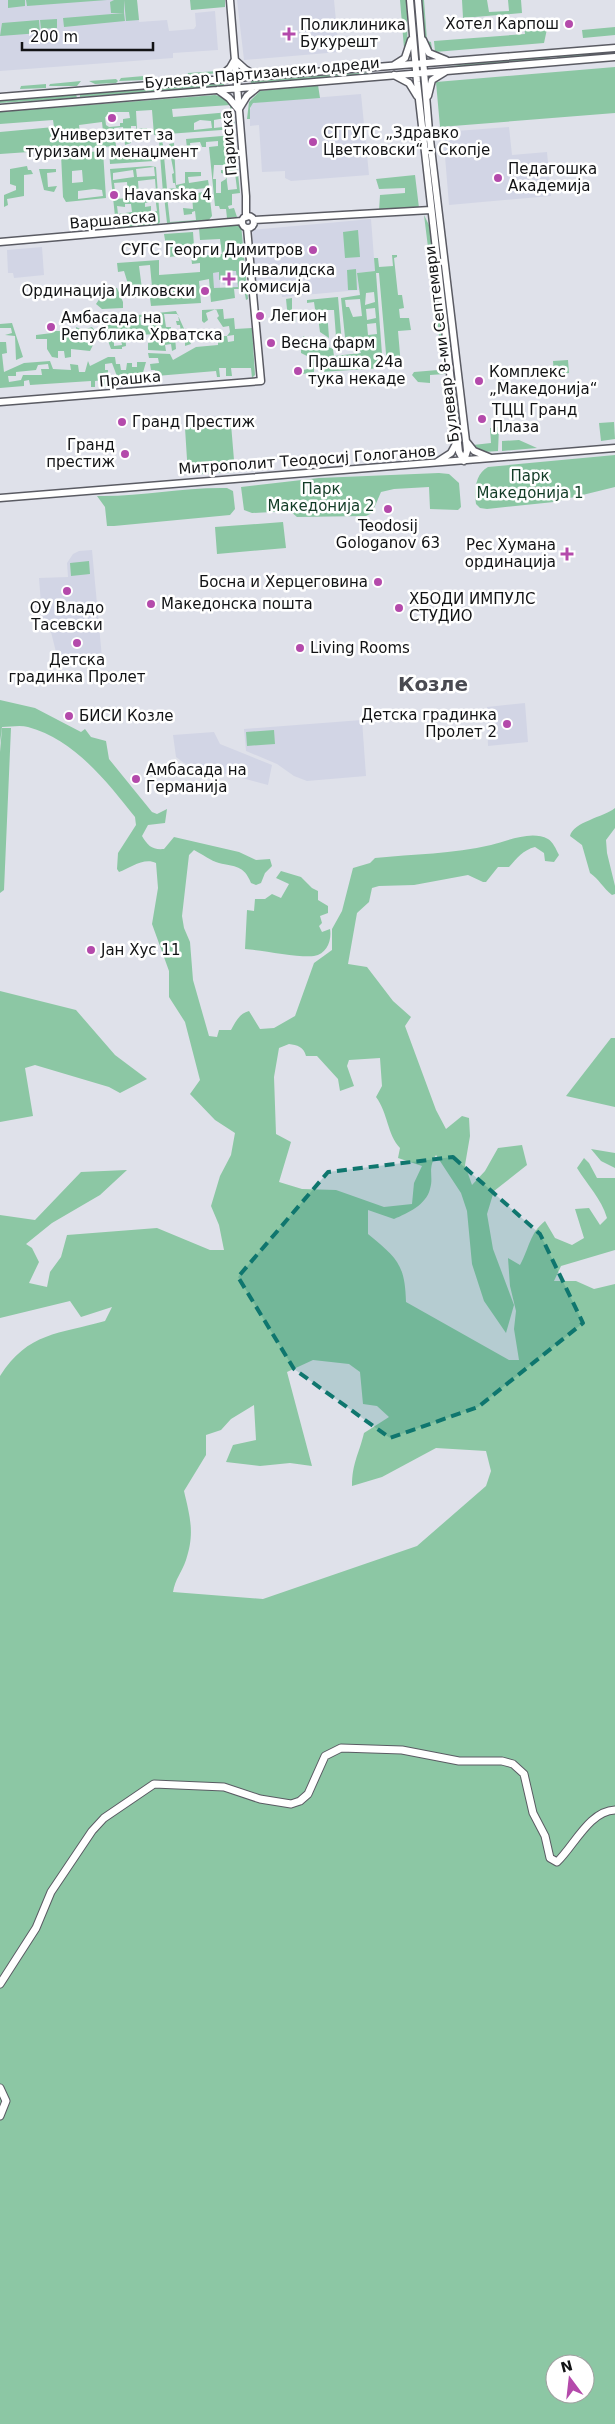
<svg xmlns="http://www.w3.org/2000/svg" width="615" height="2424" viewBox="0 0 615 2424" font-family="'DejaVu Sans',sans-serif">
	<style>
		.built { fill: #d2d5e5 }
		.green { fill: #8cc7a4; fill-rule: evenodd }
		.lines { fill: none; stroke-linecap: round; stroke-linejoin: round }
		.tertiary-casing { stroke: #5a5b63; stroke-width: 9 }
		.secondary-casing { stroke: #5a5b63; stroke-width: 9 }
		.tertiary { stroke: #fff; stroke-width: 6 }
		.secondary { stroke: #fff; stroke-width: 7 }
		.marked { fill: #0f766e; fill-opacity: 0.2; stroke: #0f766e; stroke-width: 4; stroke-dasharray: 10 6; stroke-linejoin: round }
		.poi-dot { fill: #b44aab; stroke: #fff; stroke-width: 2 }
		.labels { text-anchor: middle; stroke-width: 5; stroke-linejoin: round; paint-order: stroke }
		.poi-label { font-size: 15px; fill: #121315; stroke: #fff; text-anchor: start }
		.street-label { font-size: 15px; fill: #121315; stroke: #fff }
		.park-label { font-size: 15px; fill: #123c26; stroke: #fff }
		.district-label { font-size: 20px; font-weight: bold; fill: #494a51; stroke: #fff }
	</style>
	<rect width="100%" height="100%" fill="#dfe1ea"/>
	<path class="built" d="M0 0H137L139 22 167 20 169 31 194 29 196 26 195 13 215 11 218 50 173 53V58L0 71Z
		M237 0H334L339 52 244 60Z
		M361 94 369 175 291 181 285 178V171L262 172 259 125 250 126V110L252 103Z
		M509 127 512 155 547 152 551 196 449 205 443 132Z
		M371 219 375 271 357 273 359 290 282 297 280 278 256 280 252 230Z
		M42 247 44 275 14 278 13 273H8L7 250Z
		M230 271H237L238 287 232 288 231 284 223 285 222 282 220 283V288H214L213 273 219 272V279L228 276Z
		M92 550 102 658 62 662 58 660 50 628 42 617 39 578 68 577 67 563 73 554 79 551Z
		M525 703 528 742 488 746 487 707Z
		M362 720 366 776 307 781 294 776 277 764 246 751 244 729Z
		M214 732 220 744 272 765 268 785 184 763 176 757 173 735Z"/>
	<path class="green" d="M8 0H25V6L8 8Z
		M26 0H107L27 6Z
		M114 0H124V13H111L110 2Z
		M124 0H137L139 20 126 21Z
		M190 0H225V7L191 10Z
		M400 0H407C406 14 409 38 406 51L404 48Z
		M422 0H424L427 41 431 42 432 49H429L425 41Z
		M462 0H487L489 12 509 11 508 0H521L522 13 463 18Z
		M124 13 125 21 64 27 63 18Z
		M57 19V28L41 29 40 20Z
		M39 20 40 33 0 36 2 23Z
		M538 21 539 30 547 29 544 43 435 52 434 41 525 34 524 23Z
		M615 27V35L583 38 582 30Z
		M615 51V54L557 58V55Z
		M550 55V59L434 69 478 62Z
		M615 67V113L440 127 436 82Z
		M218 71 219 73 187 76 188 73Z
		M373 72 359 75 251 83V80Z
		M144 76 145 80 119 81 121 78Z
		M116 79 118 81 116 83 95 84 89 81Z
		M81 81 77 86H49L50 84Z
		M224 83V86L80 97V94Z
		M46 84V88L20 89 21 86Z
		M318 85 320 98 253 103 250 108V119H247L249 102 260 91Z
		M76 94 77 98 0 103V101Z
		M215 95C233 98 234 113 235 129L154 135 152 110 136 111 137 129 147 128 149 140H137L136 126H131V143L125 145 123 127 114 128 116 146 0 154V132L54 127 53 120 0 124V112ZM230 105V112L173 117 172 109ZM108 112H129L130 118 123 119V123H120V126L109 127 106 125 105 117 108 116ZM225 118 226 121H231L232 126 214 128V120ZM200 120 211 121 212 128 194 130V123ZM102 122 103 132 80 134 79 125Z
		M234 135 240 193 232 194V205L228 206 229 209 234 208 237 217 227 218 226 209H220L219 206H215L209 147 218 146V141L206 142V147H202L200 142 190 143 192 158H188L186 139ZM233 153 234 168 227 169 226 154ZM214 165H223L224 170H221V173L225 174 226 179 221 182V193H216V179H213ZM235 173 237 189 228 190 226 174Z
		M159 141H162L163 145 167 189 176 188 175 183H173L172 174 174 173 171 158 173 157 169 144 174 143 176 185 185 183V172H201V176L188 177 189 183 208 180 209 186 206 188 163 193Z
		M115 147 117 152H111L112 159 124 157 127 159H134V157L155 154 156 158 154 161 110 164 109 148Z
		M103 151 106 198 66 202 63 197 61 154ZM82 170 83 182 72 183V171ZM94 189 102 190 103 196 78 199V191Z
		M27 166 28 170H31L33 174 24 175V196L7 199 8 205 4 207V195L16 190V186L10 184V169Z
		M150 166 156 167 160 222 157 226 121 229 116 226 110 169ZM154 167 155 176 137 177 136 169ZM133 170 134 177 113 180V173ZM155 179 156 192 139 194 138 181ZM127 182 128 198 116 199 114 183ZM150 196H155L157 211 151 212V206L145 207V203L150 202ZM125 204H131L132 212 118 214 117 206 125 207ZM157 213 158 221 132 224 131 215 145 217V214ZM128 216 129 224 117 225 116 217Z
		M39 169H56V172L47 173 48 187 57 186 54 192 44 190Z
		M415 175 419 208 379 211 380 195 405 193V188L379 189 376 179Z
		M209 191 212 216 208 221 167 223 164 196H167L170 222 196 220 195 211 192 212V214L184 215 183 208 193 209 192 194Z
		M424 215 430 227 445 351 441 352Z
		M241 224 248 299 246 300 244 289H234L235 298 211 302 209 279 199 281 201 303 151 306 150 298H153L150 265 139 266 143 297 127 298 126 286 128 284 124 271 118 272 117 263 159 260V275L200 272V263L192 264 191 255 168 257 164 234 193 232 194 246 199 247V256L222 254 220 239 200 240 199 228ZM230 271H236L238 287 214 288 213 273 219 272V280L222 279V277L231 278Z
		M358 230 360 257 345 258 343 232Z
		M392 255H397V257L394 258 398 295H402L404 308 399 309 400 318H409L411 330 398 331 401 366 387 365 379 273H376L383 368 320 372 322 365H319V362H314V372L303 374V370L308 369 307 356 301 353V350L304 348 303 336 333 349 334 356 361 353 355 339 349 340V350L346 347 341 298 360 295 357 273 375 271 374 258H378L379 267 393 266ZM374 292 375 302 365 305 366 293ZM360 299 362 316 353 317 349 307H346L345 300ZM375 308 376 318 367 320 366 309ZM376 323 377 334 368 335 367 324ZM358 357H364L365 367H359V365L333 369V362Z
		M356 269 357 290H348L347 270Z
		M100 287 117 288 123 302V308L102 309 96 304 100 298 98 288Z
		M338 297 342 344 336 337 334 310H327L329 338 320 332 317 310 315 309 314 302 307 303V300Z
		M292 298V311H295L296 322 288 319 286 299Z
		M216 309 206 313 208 320 204 323 202 321V310L223 309 224 319 234 318 235 329 252 328 255 375 252 378 251 368H231L232 376H226V368H219L220 377H217L216 371 156 376 155 370H151L150 364 159 363 158 358H149L148 353 170 354 173 360 196 347 218 345V336H227L228 342 234 341V335L227 336 230 332 229 326 223 327 217 318 219 316Z
		M176 311 191 344 185 346V336L175 337 176 349 172 351 171 344 165 345 166 351 148 350V343L157 340 156 334 138 335 133 330 125 331 126 346 122 347V349H111L100 319ZM164 314H178L179 321H176L177 325H180L181 333 171 334V327H166ZM150 316 151 326 141 325 140 317ZM120 332 122 345 114 346V339H110L109 333Z
		M12 323 23 357 16 360 15 336 5 335 12 333 11 328H0V324Z
		M76 327 83 330 92 327 95 331 87 333 88 340 93 345 90 351 71 349V357L65 358 64 351H58V358L52 357 47 349V339H36V335L52 333V331H76Z
		M0 342H6L7 353 2 354 4 372 24 363 50 361 53 369 71 370 70 364 78 365 79 372H85L88 361 90 366 108 357H115L116 364H120L121 370H126L127 363H132V367H137V362H146L142 376 118 379 112 363 105 364V370H108V385L104 386 103 380 95 381V387H91V381L30 385 29 380 24 381V386L0 388ZM48 364 49 369H41L42 375H23L21 380 9 382 8 376H16V372L36 370 38 365Z
		M450 354H452L463 446H462Z
		M568 360 569 373 554 374 553 361Z
		M438 370 443 371 445 374 430 375V383L418 382 412 375 414 372Z
		M614 422 615 439 601 441 599 423Z
		M231 424 235 472 188 475 185 428Z
		M499 427 498 451 484 452 473 445 491 443 490 428Z
		M519 440 537 448 502 451V441Z
		M615 455V487L554 502 487 509 480 508 476 504C474 491 475 474 488 467Z
		M439 473 449 474 459 483 461 507 458 510 430 509 429 487 394 489 381 492 372 513 366 516 297 517 290 511 252 513 244 510 241 487 319 478Z
		M227 488 233 491 235 509 230 515 114 526H107L105 507 97 496C140 497 184 487 227 488Z
		M283 522 286 548 217 554 215 527Z
		M89 561 90 574 71 576 70 563Z
		M0 700 35 708 81 732 85 729 91 737 106 741 109 759 152 812 157 814 167 809 165 823 148 825 142 836C148 846 152 850 164 849L174 837 239 852 256 860 270 859 272 866 265 873 261 883 256 885 251 883C244 865 235 867 219 863 211 861 202 854 194 850L189 855 182 916 184 928 190 942 193 980 209 1036 217 1037 219 1030H231C236 1021 239 1014 249 1011L260 1029 274 1028 295 1016 314 963 332 950V929L342 911 353 868 370 863 375 858C413 854 453 854 491 845 508 841 531 830 548 839 553 842 556 849 559 855L554 862 545 861 544 853 535 847C523 850 517 858 509 867H498L486 882H483L468 875 414 885 379 886 372 888 369 902 357 913 348 964 367 967 393 1001 411 1017 405 1026 436 1110 446 1129 462 1116 469 1118 470 1136 465 1165 472 1185 485 1171 498 1148 522 1145 527 1165 494 1191 487 1214 493 1249 514 1305 506 1333 484 1301 472 1264 467 1211 461 1193 436 1155C427 1170 434 1176 430 1189 426 1205 408 1213 394 1219L368 1210V1234C397 1258 405 1264 406 1302L509 1360H519L514 1329 516 1311 510 1286 508 1258 520 1265C530 1247 529 1234 545 1221L555 1238 572 1245 584 1238 575 1209 589 1208 600 1225 607 1218C601 1198 588 1186 577 1168L584 1158 589 1163 597 1178H615V1250L561 1266 554 1281H576L594 1289 615 1284V2424H0V1376C28 1332 59 1334 105 1321L112 1307 81 1317 70 1301 0 1318V1215L35 1220 81 1172 127 1170 100 1195 52 1223 26 1244 32 1248 39 1262 29 1283 47 1287 50 1272 61 1257 67 1235 157 1228 210 1250H224L219 1225 211 1206 220 1176 231 1155 235 1133 215 1120 190 1094 200 1080 185 1022 169 997V971L152 924 158 888 156 863C144 857 130 868 119 872L117 869 118 853 136 825 135 817C107 782 74 739 28 727 20 725 10 727 2 727L0 743ZM289 1044C297 1045 304 1047 306 1056H317L338 1079 340 1091 354 1086 347 1066 349 1060 380 1058 382 1086 376 1097C388 1113 387 1134 400 1148L398 1158 422 1166 414 1183 412 1204 384 1207 336 1190 302 1189 279 1182 291 1142 276 1134 274 1077 279 1048ZM313 1360 349 1364 360 1372 363 1404 377 1406 389 1417 364 1433C359 1454 352 1463 352 1486L382 1477 436 1448 486 1451 491 1471 486 1486 417 1546 263 1599 173 1592C175 1579 182 1572 186 1560 195 1533 190 1517 184 1491L206 1455V1435L221 1430 231 1419 254 1405 256 1440 233 1445 226 1462 260 1466 290 1463 312 1466 287 1372ZM555 2364H585V2394H555Z
		M2 728H11L4 890 0 893V752Z
		M274 730 275 744 247 746 246 732Z
		M615 808V828L606 840 607 853 615 886V894L612 895C603 888 599 879 590 873L582 845 570 836C573 822 604 817 615 808Z
		M281 871 301 877 312 888 318 891V900L328 906V913L320 916 322 923 319 926 322 932 330 929C332 940 327 954 314 956 300 958 261 950 245 949L247 910 254 911 255 899H265L272 894 281 898 289 884 276 878Z
		M0 991 76 1010 115 1055 147 1079 120 1093 109 1087 35 1065 25 1068 33 1116 0 1122Z
		M611 1038H615V1107L566 1096Z
		M591 1149 615 1153V1168L601 1161Z"/>
	<g class="lines">
		<defs>
			<path id="tertiary" d="M230 0 246 196V217
				M410 0 417 82 459 452 464 461
				M418 0 429 131 466 441 467 451 464 461
				M423 40 429 53 446 60
				M235 60 245 69 258 77
				M394 65 405 58 411 40
				M394 75 409 83 417 96
				M216 80 230 68 234 61
				M218 90 229 98 238 109
				M428 96 432 80 445 72
				M0 97 615 48
				M0 108 615 57
				M239 109 247 96 258 87
				M242 222a6 6 0 1 1 12 0a6 6 0 1 1-12 0Z
				M254 220 431 210
				M0 242 242 221
				M0 402 261 381 247 228
				M466 441 474 451 491 458
				M437 462 451 453 457 442
				M0 498 615 448"/>
			<path id="secondary" d="M0 1984 36 1928 51 1892 92 1831 104 1818 154 1784 224 1787 260 1799 291 1804 300 1801 308 1794 325 1756 341 1748 402 1750 459 1761H502L513 1764 524 1774 533 1813 545 1836 550 1858 557 1862C574 1846 589 1811 615 1810
				M0 2088 6 2101 0 2116"/>
		</defs>
		<use href="#tertiary" class="tertiary-casing"/>
		<use href="#secondary" class="secondary-casing"/>
		<use href="#tertiary" class="tertiary"/>
		<use href="#secondary" class="secondary"/>
	</g>
	<path class="marked" d="M453 1157 540 1234 583 1323 478 1407 390 1438 294 1369 238 1277 328 1172Z"/>
	<g class="poi-dot">
		<circle cx="569" cy="24" r="5"/>
		<path d="M286.5 26.5h5v5h5v5h-5v5h-5v-5h-5v-5h5z"/>
		<circle cx="112" cy="118" r="5"/>
		<circle cx="313" cy="142" r="5"/>
		<circle cx="498" cy="178" r="5"/>
		<circle cx="114" cy="195" r="5"/>
		<circle cx="313" cy="250" r="5"/>
		<path d="M226.5 271.5h5v5h5v5h-5v5h-5v-5h-5v-5h5z"/>
		<circle cx="205" cy="291" r="5"/>
		<circle cx="260" cy="316" r="5"/>
		<circle cx="51" cy="327" r="5"/>
		<circle cx="271" cy="343" r="5"/>
		<circle cx="298" cy="371" r="5"/>
		<circle cx="479" cy="381" r="5"/>
		<circle cx="482" cy="419" r="5"/>
		<circle cx="122" cy="422" r="5"/>
		<circle cx="125" cy="454" r="5"/>
		<circle cx="388" cy="509" r="5"/>
		<path d="M564.5 546.5h5v5h5v5h-5v5h-5v-5h-5v-5h5z"/>
		<circle cx="378" cy="582" r="5"/>
		<circle cx="67" cy="591" r="5"/>
		<circle cx="151" cy="604" r="5"/>
		<circle cx="399" cy="608" r="5"/>
		<circle cx="77" cy="643" r="5"/>
		<circle cx="300" cy="648" r="5"/>
		<circle cx="69" cy="716" r="5"/>
		<circle cx="507" cy="724" r="5"/>
		<circle cx="136" cy="779" r="5"/>
		<circle cx="91" cy="950" r="5"/>
	</g>
	<g class="labels">
		<g class="poi-label">
			<text x="559" y="29" text-anchor="end">Хотел Карпош</text>
			<text x="300" y="30">Поликлиника<tspan x="300" dy="17">Букурешт</tspan></text>
			<text x="323" y="138">СГГУГС „Здравко<tspan x="323" dy="17">Цветковски“ - Скопје</tspan></text>
			<text x="112" y="140" text-anchor="middle">Универзитет за<tspan x="112" dy="17">туризам и менаџмент</tspan></text>
			<text x="508" y="174">Педагошка<tspan x="508" dy="17">Академија</tspan></text>
			<text x="124" y="200">Havanska 4</text>
			<text x="303" y="255" text-anchor="end">СУГС Георги Димитров</text>
			<text x="240" y="275">Инвалидска<tspan x="240" dy="17">комисија</tspan></text>
			<text x="195" y="296" text-anchor="end">Ординација Илковски</text>
			<text x="270" y="321">Легион</text>
			<text x="61" y="323">Aмбасада на<tspan x="61" dy="17">Република Хрватска</tspan></text>
			<text x="281" y="348">Весна фарм</text>
			<text x="308" y="367">Прашка 24а<tspan x="308" dy="17">тука некаде</tspan></text>
			<text x="489" y="377">Комплекс<tspan x="489" dy="17">„Македонија“</tspan></text>
			<text x="492" y="415">ТЦЦ Гранд<tspan x="492" dy="17">Плаза</tspan></text>
			<text x="132" y="427">Гранд Престиж</text>
			<text x="115" y="450" text-anchor="end">Гранд<tspan x="115" dy="17">престиж</tspan></text>
			<text x="388" y="531" text-anchor="middle">Teodosij<tspan x="388" dy="17">Gologanov 63</tspan></text>
			<text x="556" y="550" text-anchor="end">Рес Хумана<tspan x="556" dy="17">ординација</tspan></text>
			<text x="368" y="587" text-anchor="end">Босна и Херцеговина</text>
			<text x="409" y="604">ХБОДИ ИМПУЛС<tspan x="409" dy="17">СТУДИО</tspan></text>
			<text x="161" y="609">Македонска пошта</text>
			<text x="67" y="613" text-anchor="middle">ОУ Владо<tspan x="67" dy="17">Тасевски</tspan></text>
			<text x="310" y="653">Living Rooms</text>
			<text x="77" y="665" text-anchor="middle">Детска<tspan x="77" dy="17">градинка Пролет</tspan></text>
			<text x="497" y="720" text-anchor="end">Детска градинка<tspan x="497" dy="17">Пролет 2</tspan></text>
			<text x="79" y="721">БИСИ Козле</text>
			<text x="146" y="775">Амбасада на<tspan x="146" dy="17">Германија</tspan></text>
			<text x="101" y="955">Јан Хус 11</text>
		</g>
		<g class="street-label">
			<text transform="translate(262 73) rotate(-5)" y="5">Булевар Партизански одреди</text>
			<text transform="translate(229 143) rotate(-95)" y="5">Париска</text>
			<text transform="translate(113 220) rotate(-5)" y="5">Варшавска</text>
			<text transform="translate(442 344) rotate(-97)" y="5">Булевар 8-ми Септември</text>
			<text transform="translate(130 379) rotate(-5)" y="5">Прашка</text>
			<text transform="translate(307 460) rotate(-4)" y="5">Митрополит Теодосиј Гологанов</text>
		</g>
		<g class="park-label">
			<text x="530" y="481">Парк<tspan x="530" dy="17">Македонија 1</tspan></text>
			<text x="321" y="494">Парк<tspan x="321" dy="17">Македонија 2</tspan></text>
		</g>
		<g class="district-label">
			<text x="433" y="691">Козле</text>
		</g>
	</g>
	<g transform="translate(570 2379) rotate(345)"><circle r="24" fill="#ffffff" stroke="#a0a1a1"/>
	<path d="M0-4L9 19L0 12L-9 19Z" fill="#b44aab"/>
	<text y="-8" font-size="14" font-weight="bold" text-anchor="middle" fill="#121315">N</text>
	</g>
	<path d="M22 42v8h131v-8" fill="none" stroke="#121315" stroke-width="2.5"/>
	<text x="30" y="42" font-size="15" fill="#121315" stroke="#ffffff" stroke-width="4" paint-order="stroke">200 m</text>
</svg>
